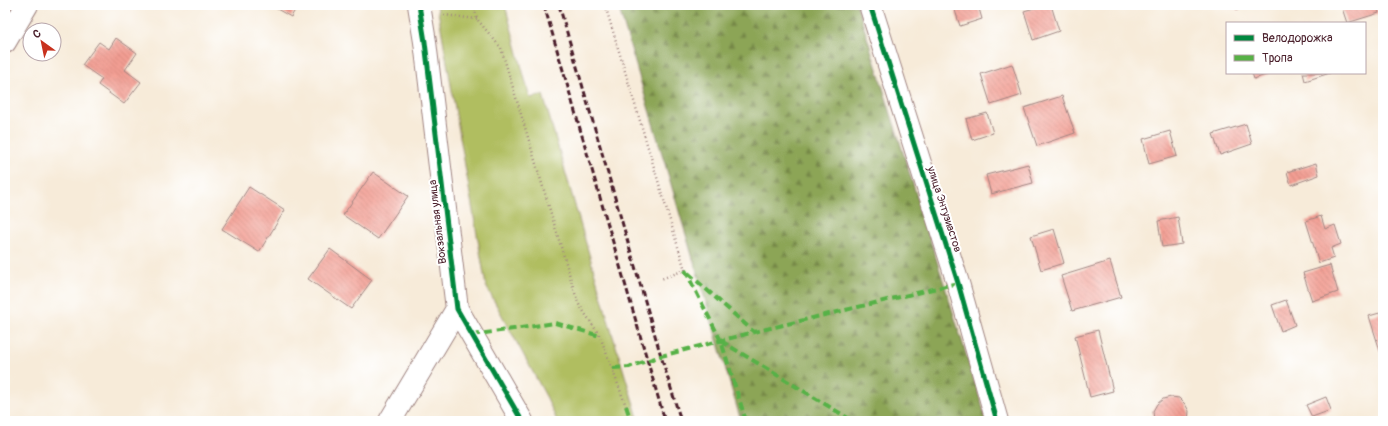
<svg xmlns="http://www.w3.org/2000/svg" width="1388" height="426" viewBox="0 0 1388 426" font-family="Pangolin,sans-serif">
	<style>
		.forest { fill: url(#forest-firs); stroke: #6b6240 }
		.green { fill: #b0be60; stroke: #7d6e46 }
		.building { fill: url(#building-back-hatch) }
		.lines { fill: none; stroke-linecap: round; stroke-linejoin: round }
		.minor-casing { stroke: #a08582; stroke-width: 24 }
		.path { stroke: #a08582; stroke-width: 2.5; stroke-dasharray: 1 3; stroke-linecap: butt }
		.minor { stroke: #fff; stroke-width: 22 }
		.rail { stroke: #4a1f2b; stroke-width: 3; stroke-dasharray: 6 3; stroke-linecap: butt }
		.quiet { stroke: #57b146; stroke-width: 4; stroke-dasharray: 8 4; stroke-linecap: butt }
		.cycleway-casing { stroke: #fff; stroke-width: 8 }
		.cycleway { stroke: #00873e; stroke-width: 5 }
		.labels { text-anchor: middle; stroke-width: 4; stroke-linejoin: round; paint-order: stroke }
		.street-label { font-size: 11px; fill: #4a1f2b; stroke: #fff }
	</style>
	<defs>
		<pattern id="forest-firs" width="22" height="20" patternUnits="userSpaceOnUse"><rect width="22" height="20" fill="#8ca556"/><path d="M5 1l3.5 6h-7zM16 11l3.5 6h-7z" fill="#748647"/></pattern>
		<pattern id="building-back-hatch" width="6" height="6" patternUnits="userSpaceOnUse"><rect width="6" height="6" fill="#f39e93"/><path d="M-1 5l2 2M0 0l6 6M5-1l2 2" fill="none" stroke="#c78078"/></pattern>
	</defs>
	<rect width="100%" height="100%" fill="#fff"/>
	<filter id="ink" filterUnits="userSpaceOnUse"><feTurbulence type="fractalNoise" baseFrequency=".025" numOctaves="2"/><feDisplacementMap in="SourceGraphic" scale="8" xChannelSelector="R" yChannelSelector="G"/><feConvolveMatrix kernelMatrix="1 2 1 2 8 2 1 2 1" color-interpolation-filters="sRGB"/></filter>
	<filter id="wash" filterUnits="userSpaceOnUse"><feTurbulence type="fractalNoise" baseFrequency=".012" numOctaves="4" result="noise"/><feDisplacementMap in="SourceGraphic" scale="16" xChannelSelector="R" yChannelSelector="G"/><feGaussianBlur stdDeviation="0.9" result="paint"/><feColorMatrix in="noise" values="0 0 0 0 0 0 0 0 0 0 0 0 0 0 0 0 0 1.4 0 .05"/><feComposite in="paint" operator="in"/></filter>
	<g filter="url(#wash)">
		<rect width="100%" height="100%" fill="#f7ebd9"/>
		<path class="forest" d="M618 5H857L987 421H741Z"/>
		<path class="green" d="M437 5H505L530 98 543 95 612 333 639 421H557L547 398 486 286Z"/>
		<g id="blocks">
			<path class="building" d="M270 5H298L291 17Z
				M959 5H978L982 19 960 26 954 7Z
				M1044 5H1051L1059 31 1033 40 1024 11Z
				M1236 5H1253L1237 10Z
				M1341 5H1376L1379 13 1347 23Z
				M116 38 137 53 125 70 141 82 124 104 98 85 102 79 82 65 99 42 109 49Z
				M1012 64 1022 95 991 105 981 74Z
				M1252 73H1271L1254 79Z
				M1303 73H1330L1305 81Z
				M1062 96 1075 133 1037 146 1024 108Z
				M987 113 993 133 972 140 966 119Z
				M1246 124 1252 144 1220 155 1213 134Z
				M1170 131 1177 156 1149 164 1143 139Z
				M1316 163 1319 175 1291 185 1287 172Z
				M1028 164 1033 183 991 194 986 175Z
				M373 172 408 196 378 239 343 215Z
				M249 187 285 210 259 252 222 229Z
				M1321 216 1325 229 1335 225 1341 244 1331 248 1334 258 1319 263 1306 221Z
				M1178 217 1182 244 1162 247 1158 221Z
				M1054 229 1064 263 1041 270 1031 236Z
				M330 249 372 280 351 309 308 279Z
				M1110 261 1121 297 1072 311 1061 276Z
				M1330 265 1338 292 1312 301 1303 273Z
				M1286 300 1295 325 1281 331 1272 305Z
				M1383 312V360L1369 316Z
				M1098 330 1113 391 1090 397 1075 336Z
				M1171 397 1179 398 1185 404 1189 411 1188 421H1154L1153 411 1157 404 1163 399Z
				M1326 397 1331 410 1312 417 1306 405Z"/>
		</g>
	</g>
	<g filter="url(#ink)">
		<use href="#blocks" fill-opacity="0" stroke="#a08582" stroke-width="1"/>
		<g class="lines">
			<defs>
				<path id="minor" d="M419 5 425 42 457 309 522 421
					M870 5 958 283 997 421
					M5 42 27 5
					M390 421 457 309"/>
			</defs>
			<use href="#minor" class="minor-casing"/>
			<path class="path" d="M474 5 477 19 501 48 578 303 600 336 626 406
				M605 5 685 270 661 279
				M444 15 477 19"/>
			<use href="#minor" class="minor"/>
			<path class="rail" d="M544 5 665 421
				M559 5 661 356 681 421"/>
			<path class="quiet" d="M685 270 721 341 746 421
				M688 273 754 332
				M472 335 555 323 600 336
				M721 341 853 421
				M613 368 629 367 661 356 754 332 958 283
				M626 406 631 421"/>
			<defs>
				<path id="cycleway" d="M419 5 425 42 457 309 522 421
					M870 5 958 283 997 421"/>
			</defs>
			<use href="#cycleway" class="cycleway-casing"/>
			<use href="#cycleway" class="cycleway"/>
		</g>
	</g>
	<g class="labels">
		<g class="street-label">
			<text transform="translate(945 209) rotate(72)" y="4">улица Энтузиастов</text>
			<text transform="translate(437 222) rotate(-97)" y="4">Вокзальная улица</text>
		</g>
	</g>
	<rect width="1388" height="426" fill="none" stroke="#fff" stroke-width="20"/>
	<rect x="1226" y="22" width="140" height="52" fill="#ffffff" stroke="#b7a5aa"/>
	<rect x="1234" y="35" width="20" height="6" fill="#00873e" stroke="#b7a5aa"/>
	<text x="1262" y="42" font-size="12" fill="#4a1f2b">Велодорожка</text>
	<rect x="1234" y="55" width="20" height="6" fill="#57b146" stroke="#b7a5aa"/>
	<text x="1262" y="62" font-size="12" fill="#4a1f2b">Тропа</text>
	<g transform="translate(42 42) rotate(327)"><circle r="19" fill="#ffffff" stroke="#b7a5aa"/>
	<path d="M0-3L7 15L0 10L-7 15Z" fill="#c8321e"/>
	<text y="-6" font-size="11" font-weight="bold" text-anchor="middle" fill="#4a1f2b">С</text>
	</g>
</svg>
